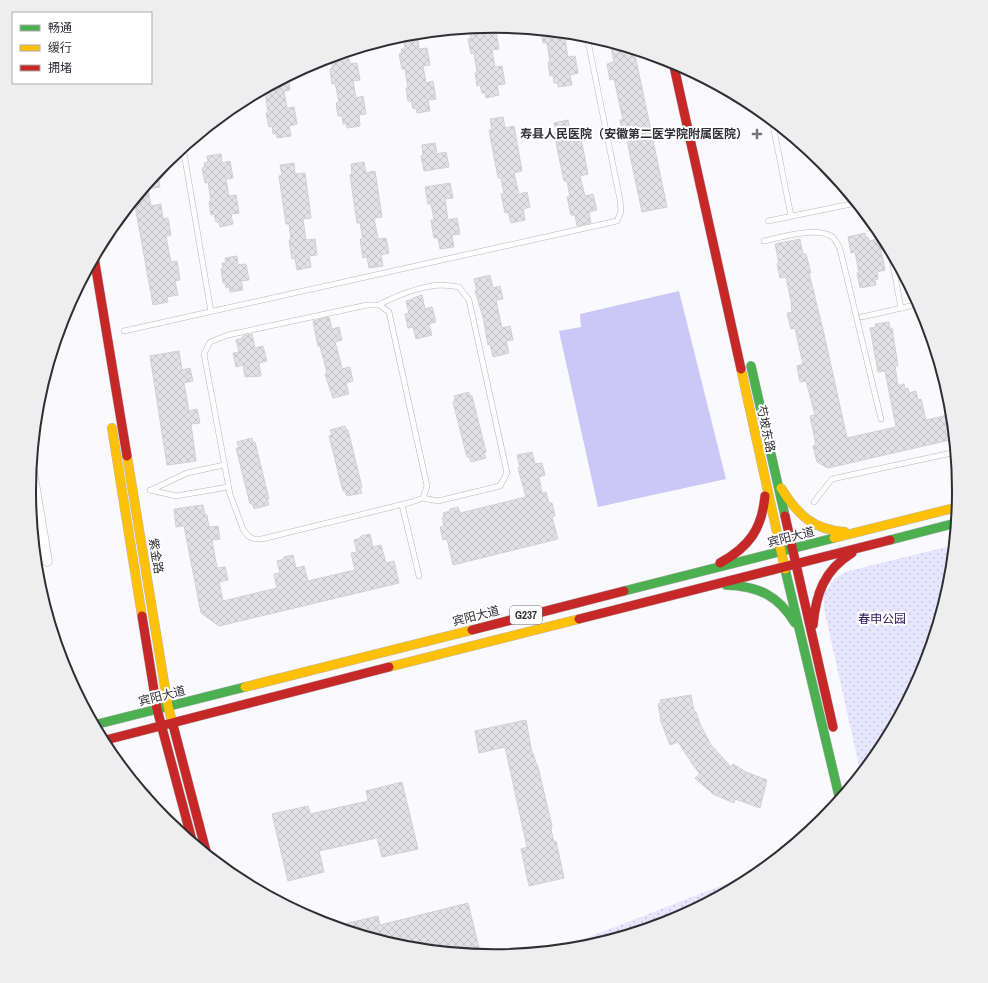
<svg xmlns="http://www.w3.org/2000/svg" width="988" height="983" viewBox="0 0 988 983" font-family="'Archivo Narrow','Noto Sans SC',sans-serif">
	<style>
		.park { fill: url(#park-dots) }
		.water { fill: #cbc7f6 }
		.building { fill: url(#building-cross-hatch); stroke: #d1d1d5 }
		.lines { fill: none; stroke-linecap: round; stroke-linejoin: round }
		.lane-casing { stroke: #b7b6bb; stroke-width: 6 }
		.street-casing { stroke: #b7b6bb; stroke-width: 11 }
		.fast-casing { stroke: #b7b6bb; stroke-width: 10 }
		.slow-casing { stroke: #b7b6bb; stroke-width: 10 }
		.jam-casing { stroke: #b7b6bb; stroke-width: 10 }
		.lane { stroke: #fefeff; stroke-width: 5 }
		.street { stroke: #fefeff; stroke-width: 10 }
		.fast { stroke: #4caf50; stroke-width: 9 }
		.slow { stroke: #ffc107; stroke-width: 9 }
		.jam { stroke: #c62828; stroke-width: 9 }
		.poi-dot { fill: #75757b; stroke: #fff; stroke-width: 1.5 }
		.labels { text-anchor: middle; stroke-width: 4; stroke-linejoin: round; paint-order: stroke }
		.shield { fill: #fff; stroke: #6d6d71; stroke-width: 1 }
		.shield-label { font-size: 11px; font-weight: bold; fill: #2e2e34 }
		.poi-label { font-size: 12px; font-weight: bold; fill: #2e2e34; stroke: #fff; text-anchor: end }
		.street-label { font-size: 12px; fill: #2e2e34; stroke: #fff }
		.park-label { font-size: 12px; fill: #2a1660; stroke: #fff }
		.rim { fill: none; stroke: #2e2e34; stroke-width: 2 }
	</style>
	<defs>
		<pattern id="park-dots" width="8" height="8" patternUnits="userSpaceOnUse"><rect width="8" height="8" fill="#e8e6ff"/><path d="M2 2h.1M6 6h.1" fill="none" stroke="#c7c6db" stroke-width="1.8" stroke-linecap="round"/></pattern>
		<pattern id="building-cross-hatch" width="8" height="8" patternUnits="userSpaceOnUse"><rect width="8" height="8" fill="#e1e1e6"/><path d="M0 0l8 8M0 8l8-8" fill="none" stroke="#c1c1c6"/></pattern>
	</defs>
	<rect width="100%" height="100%" fill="#fafafe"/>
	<path class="park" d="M954 545 951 583 924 670 881 750 861 775 824 609V594L835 578 848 571Z
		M764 869 752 879 672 922 585 948 553 951Z"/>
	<path class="water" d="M679 291 726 479 598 507 559 331 581 327 580 314Z"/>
	<path class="building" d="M487 27 488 34 496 32 499 49 492 50 495 67 502 66 505 84 497 85 499 95 486 98 485 93H482L480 85 477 86 475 73 477 72 474 53 471 54 468 39 471 38 470 34 474 33 473 28Z
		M541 31 581 35V37L565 40 568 57 575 56 578 73 570 75 572 85 558 87V83H554L553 75 550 76 548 62H550L547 43H543Z
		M418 40 419 49 427 48 430 65 423 66 426 83 433 81 436 99 428 100 430 111 417 113 416 108 413 109 411 101H408L406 88H408L405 69H402L399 54 402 53 401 49H405L404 43Z
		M610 42 634 50 667 207 642 212 626 136 625 134H623L620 120H623L614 79 610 80 607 64 614 62Z
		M348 55 350 64 357 63 360 80 353 81 356 98 363 96 366 114 359 115 360 126 347 128 346 123 343 124 342 116H338L336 103 339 102 335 83 332 84 330 69 332 68V64H335L334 58Z
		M288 76 290 90 284 91 287 108 294 107 297 124 289 126 291 136 277 138 276 133 273 134 272 126 269 127 266 113H268L265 89Z
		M503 117 505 128 514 126 522 171 514 173 519 194 527 192 530 207 523 209 525 220 511 223 508 212 505 213 501 194H504L501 178H498L489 130H492L490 119Z
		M568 120 570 131 579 129 588 174 580 176 585 196 593 194 597 210 589 212 591 223 577 226 575 215H571L567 197H570L567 181H564L554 133H557L554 123Z
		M435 143 437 154 446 152 449 167 424 171 421 156 423 155 422 145Z
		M221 154 222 163 230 161 233 178 226 179 229 196 236 195 239 213 231 214 233 224 220 227 219 222H216L214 214 211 215 209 202 211 201 208 182 205 183 202 168 205 167 204 163 208 162 207 156Z
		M364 162 366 173 375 171 382 217 374 218 378 239 386 238 389 253 381 255 383 266 369 268 367 257 363 258 360 239H363L360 223H357L350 175 352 174 351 164Z
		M294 163 295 174 305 173 311 218 303 219 306 240 315 239 317 255 309 256 311 267 297 270 295 258 292 259 289 240H291L289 224H286L279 176 282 175 280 165Z
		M157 172 160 187 148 189 151 206 161 204 163 219 168 218 171 235 166 236 171 262 177 261 180 280 175 281 178 295 167 297 168 302 153 305 134 200Z
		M450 183 453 198 445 199 448 220 457 218 460 234 452 235 454 247 440 249 438 238H434L431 220H434L431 204H428L425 187Z
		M865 233 866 238 868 237 869 241 879 239 885 270 877 272 878 279 875 280 876 285 860 288 857 273H859L855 252 851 253 848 237Z
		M800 239 803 254H806L811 273H809L824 334 847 438 896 427 885 371 878 372 870 328 876 327 875 324 889 322 890 329 892 328 898 366H895L898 386 904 384 905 389 908 388 909 393 916 391 918 400 921 399 926 420 952 414 954 439 828 468 817 462 813 446 816 445 810 416 815 415 806 381 800 382 797 366 803 364 800 351 795 328 791 329 787 313 792 312 791 301 786 277 780 278 777 264 779 263 775 244Z
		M237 256 238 265 246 264 249 280 241 281 243 290 230 292 229 287 226 288 225 283H223L221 269 223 268 222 263H226L225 258Z
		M490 275 493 288 500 286 503 299 496 300 502 328 510 326 513 340 506 341 509 353 493 357 490 344 488 345 483 317 475 291H477L474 279Z
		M422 295 425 309 432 307 436 322 429 324 432 335 416 339 413 327 408 328 405 314 409 313 406 301 413 299V298Z
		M329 317 332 329 339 327 342 340 335 342 339 356 342 369 350 367 353 381 346 383 349 394 333 398 325 374 327 373 320 346H318L313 321Z
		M252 334 255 348 263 346 267 361 259 363 261 376 245 377 243 365 236 367 233 353 239 352 236 340 243 338V336Z
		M179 351 182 370 190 368 193 381 184 383 189 411 197 409 200 423 191 424 196 461 167 465 150 356Z
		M469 392 470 396H472L486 452 484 453 486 458 471 462 469 457H467L453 402 455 401 454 396Z
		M345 426 346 430H348L362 487H360L362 493 347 496 345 491H343L329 436 332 435 330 430Z
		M252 438 253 443 255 442 269 499H267L269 505 254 509 252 503 250 504 236 448H239L237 442Z
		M532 452 535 464 542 463 545 475 539 477 542 493 546 492 549 503H552L555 516 552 517 558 539 453 565 447 539 443 540 440 527 444 526 442 518 444 517 443 513 450 511V509L458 507 460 513 526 497 518 468 520 467 517 455Z
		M203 505 205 515H207L209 527 218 526 220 539 212 540 217 568 225 567 228 580 219 582 223 601 277 588 274 574 280 573 277 561 284 559V557L293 555 296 568 304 566 308 581 355 570 351 553 357 552 354 540 361 538V536L370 534 373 547 381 545 386 563 394 561 399 583 219 626 201 613 184 526 176 527 174 509Z
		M691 695 694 712H696L700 724 711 745 731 767 733 764 746 772 767 780 760 808 735 799 734 803 713 794 695 778 700 774 693 765 678 742 670 745 660 719H661L658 704 661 703 660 700Z
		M526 720 532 753H533L536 763 538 767 552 826 551 830 554 842 556 841 564 878 529 886 521 849 527 847 505 747 479 753 475 731Z
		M402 782 418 849 382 857 377 838 319 851 324 872 288 881 272 814 308 806 310 814 368 801 366 791Z
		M468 903 481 956 403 948 332 927 378 916 380 925Z"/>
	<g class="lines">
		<defs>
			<path id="lane" d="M772 120 791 216
				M183 147 211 312
				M768 221 856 203
				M764 241C782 237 814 227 831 236 835 238 838 245 840 249L881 419
				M890 249 901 308
				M367 305H379L389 312 427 486 423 498 412 502 262 539H254L248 536 243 529 230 494 204 354 210 342 228 335Z
				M379 305C395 296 421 286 440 285 446 285 453 286 459 287L469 300 507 473 500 486 438 501 423 498
				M862 317 919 304
				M124 331 617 221 621 212 620 200 587 36
				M150 490 176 496 228 487
				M151 490 187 473 224 465
				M814 502 832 479 956 452
				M402 505 419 576
				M132 781 148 793 154 807"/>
			<path id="street" d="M31 465 47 561"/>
			<path id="fast" d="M751 366 785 516
				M890 540 956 523
				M785 569 840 800
				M726 585C758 586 778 595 795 623
				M624 591 834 538
				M94 725 245 687"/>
			<path id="slow" d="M741 369 785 569
				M112 428 142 616
				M127 456 168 706 173 725
				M781 488C797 514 813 530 845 532
				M834 538 958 507
				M389 667 579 619
				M245 687 472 630"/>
			<path id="jam" d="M673 62 741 369
				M94 257 127 456
				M785 516 833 727
				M720 563C749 547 762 529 765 496
				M142 616 157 709 193 844
				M579 619 890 540
				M813 625C816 594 824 570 852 553
				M472 630 624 591
				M173 725 207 855
				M102 741 389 667"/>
		</defs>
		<use href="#lane" class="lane-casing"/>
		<use href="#street" class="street-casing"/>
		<use href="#fast" class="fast-casing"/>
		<use href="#slow" class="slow-casing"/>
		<use href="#jam" class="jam-casing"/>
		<use href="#lane" class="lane"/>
		<use href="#street" class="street"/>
		<use href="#fast" class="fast"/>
		<use href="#slow" class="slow"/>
		<use href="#jam" class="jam"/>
	</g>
	<path class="poi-dot" d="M755 128h4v4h4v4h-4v4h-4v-4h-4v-4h4z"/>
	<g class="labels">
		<rect class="shield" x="510" y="606" width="32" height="18" rx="3"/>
		<g class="shield-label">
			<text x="526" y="619">G237</text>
		</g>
		<g class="poi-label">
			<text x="748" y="138">寿县人民医院（安徽第二医学院附属医院）</text>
		</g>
		<g class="street-label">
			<text transform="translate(766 429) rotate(78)" y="4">芍坡东路</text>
			<text transform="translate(791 537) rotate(-14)" y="4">宾阳大道</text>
			<text transform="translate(156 556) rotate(81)" y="4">紫金路</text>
			<text transform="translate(476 616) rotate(-14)" y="4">宾阳大道</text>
			<text transform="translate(162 696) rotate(-14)" y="4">宾阳大道</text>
		</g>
		<g class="park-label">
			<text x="882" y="623">春申公园</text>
		</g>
	</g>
	<path d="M0 0H988V983H0ZM36 491a458 458 0 1 1 916 0a458 458 0 1 1-916 0Z" fill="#eeeeef" fill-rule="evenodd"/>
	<path class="rim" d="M36 491a458 458 0 1 1 916 0a458 458 0 1 1-916 0Z"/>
	<rect x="12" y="12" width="140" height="72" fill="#ffffff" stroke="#ababae"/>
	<rect x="20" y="25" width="20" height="6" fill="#4caf50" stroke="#ababae"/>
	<text x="48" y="32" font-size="12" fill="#2e2e34">畅通</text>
	<rect x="20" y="45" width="20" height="6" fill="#ffc107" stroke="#ababae"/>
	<text x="48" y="52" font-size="12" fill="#2e2e34">缓行</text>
	<rect x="20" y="65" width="20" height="6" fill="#c62828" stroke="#ababae"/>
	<text x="48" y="72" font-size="12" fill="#2e2e34">拥堵</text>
</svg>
